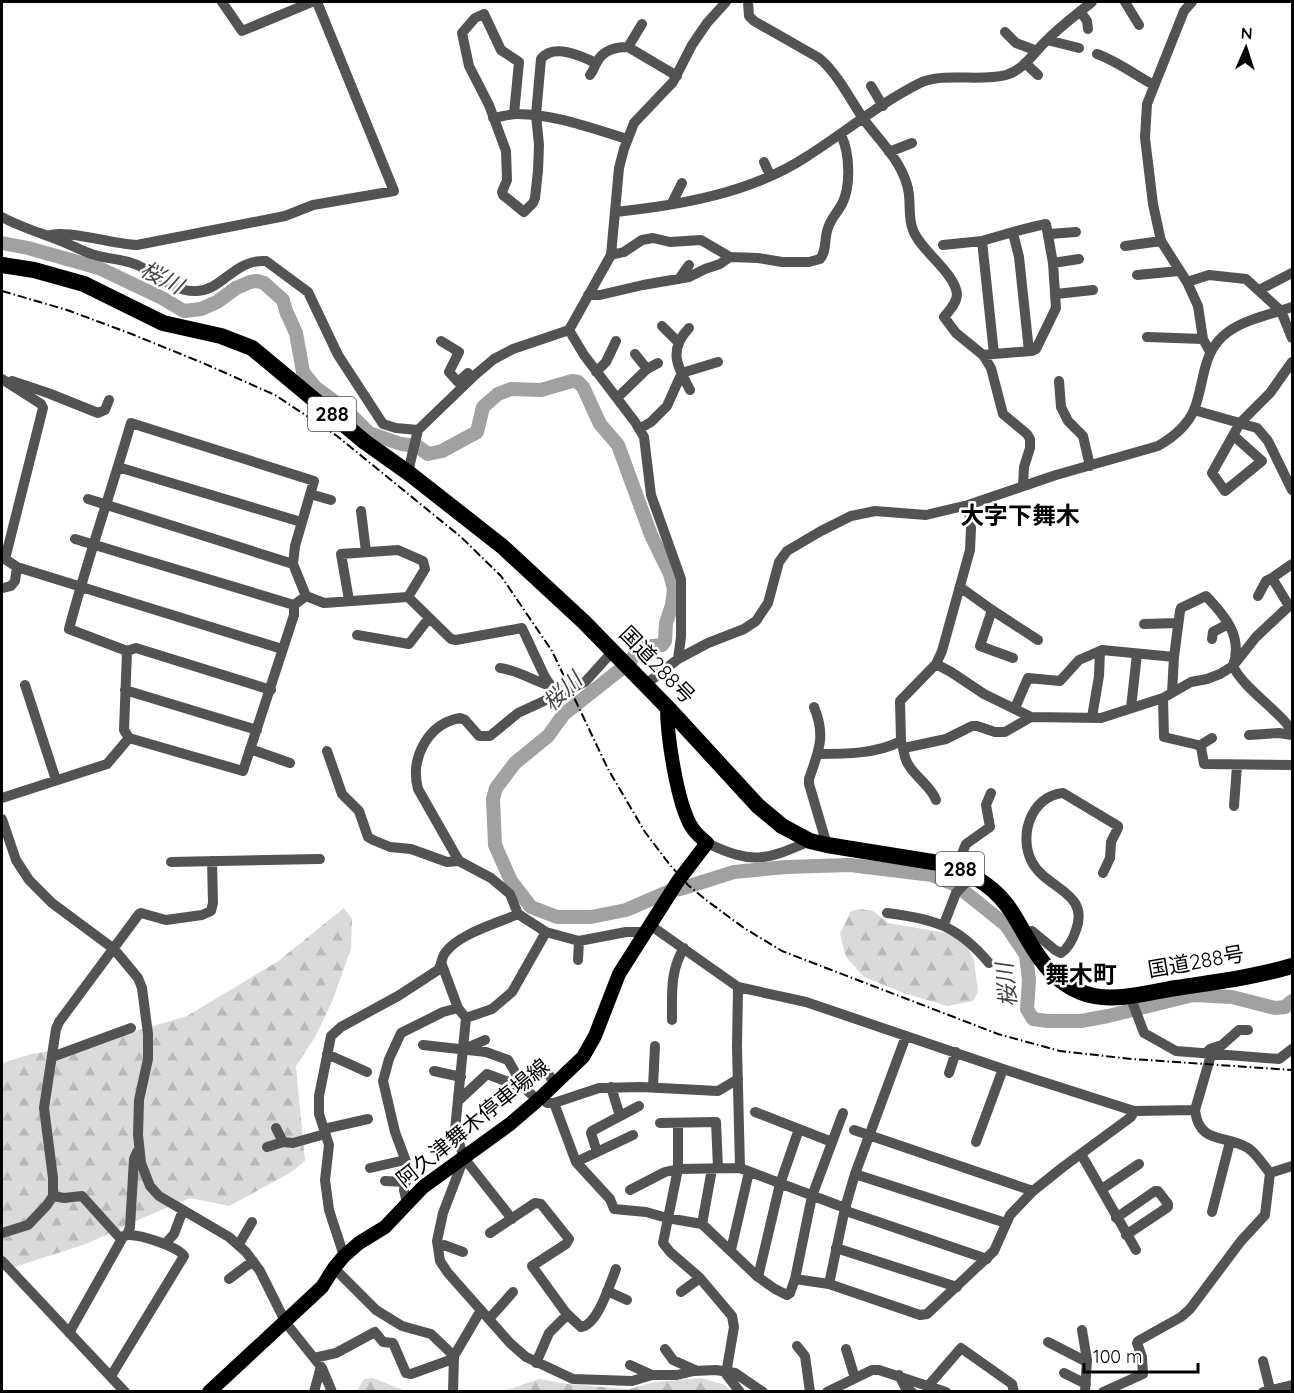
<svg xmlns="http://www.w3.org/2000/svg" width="1294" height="1393" viewBox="0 0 1294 1393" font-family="Quicksand,'Noto Sans JP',sans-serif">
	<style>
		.forest { fill: url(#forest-firs) }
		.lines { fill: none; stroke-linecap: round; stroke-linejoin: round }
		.river { stroke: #a1a1a1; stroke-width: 14 }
		.minor { stroke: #535353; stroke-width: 10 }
		.major { stroke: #000; stroke-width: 14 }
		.highway { stroke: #000; stroke-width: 16 }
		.rail { stroke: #000; stroke-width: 2; stroke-dasharray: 9 3 1.5 3; stroke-linecap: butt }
		.labels { text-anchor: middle; stroke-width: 5; stroke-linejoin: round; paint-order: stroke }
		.shield { fill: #fff; stroke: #4c4c4c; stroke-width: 1.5 }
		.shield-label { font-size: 20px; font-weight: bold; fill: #000 }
		.street-label { font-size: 21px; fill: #000; stroke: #fff }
		.water-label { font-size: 22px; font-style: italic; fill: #424242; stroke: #fff }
		.quarter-label { font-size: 24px; font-weight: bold; fill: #000; stroke: #fff }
	</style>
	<defs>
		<pattern id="forest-firs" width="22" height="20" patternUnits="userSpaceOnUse" patternTransform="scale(1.5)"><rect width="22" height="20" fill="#dadada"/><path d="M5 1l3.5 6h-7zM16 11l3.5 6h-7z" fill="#b9b9b9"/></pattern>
	</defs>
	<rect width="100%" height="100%" fill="#fff"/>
	<path class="forest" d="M344 908 352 919 351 949 332 1002 315 1037 296 1066 305 1161 290 1173 229 1206 190 1198 140 1219 86 1244 2 1271V1063L31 1054 92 1044 187 1016 277 962Z
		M860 909 873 911 888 923 952 934 968 947 974 960 978 992 973 1001 947 1006 904 993 864 977 846 957 840 934 851 911Z
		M373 1378 405 1391H357L364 1379Z
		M701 1378 725 1385 731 1391 501 1392 539 1379 567 1384 629 1389 655 1382Z"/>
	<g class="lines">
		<path class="river" d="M2 243 28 248 99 268 162 298 184 311 201 309 217 302 236 288 250 282 257 281 264 283 283 300 286 311 296 333 303 372 315 387 346 410 369 433 401 444 417 446 428 454 442 451 477 432 483 407 498 394 511 389 541 390 572 381 578 382 583 387 600 424 618 445 651 535 670 574 674 589 672 605 666 623 665 641 662 645 643 647 626 665 564 714 548 736 515 763 496 788 493 799 495 845 511 881 531 907 557 917H591L626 910 670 891 680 889 734 872 786 867 850 865 932 875 956 885 1006 925 1026 955 1029 980 1027 1009 1033 1019 1048 1021H1081L1108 1016 1193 995 1232 997 1275 1008 1285 1007 1292 1001"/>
		<path class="minor" d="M222 2 242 31 312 2
			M748 2 749 16 754 21 819 58C837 73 849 97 862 117 877 138 900 159 907 185 912 199 907 216 913 230 920 250 955 273 957 294 957 303 949 311 944 317L956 333 983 355 994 354
			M1125 2 1139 25
			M1192 2 1184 11 1147 104 1145 138 1153 204 1161 241 1187 282 1198 306 1203 339 1210 352
			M1080 11 1087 21 1088 29
			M1005 32 1016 43 1037 51
			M1047 40 1079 48
			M628 47 642 24
			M1097 54C1117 61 1135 75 1154 85
			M1025 63 1038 75
			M590 75C594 70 594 67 597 62 603 50 617 47 628 47L677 76
			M871 86 883 106
			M514 114 519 62 501 50 484 14 475 18 462 33 469 66 489 105 506 151 507 180 502 192 503 195 524 212 533 203 535 198 538 171 539 145 536 115 541 59C554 43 581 56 596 63
			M493 118C501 117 509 114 517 114 554 114 591 128 627 139
			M889 152 912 143
			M764 162 770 175
			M672 203 682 183
			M616 212C680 205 751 193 806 157 844 133 880 103 920 83 942 72 981 82 1006 75 1024 70 1034 52 1047 40 1061 26 1077 14 1092 2
			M2 217C20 227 41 233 61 241 72 245 83 252 95 255 111 260 129 259 143 268 161 278 175 292 197 291 223 290 234 259 266 261L308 292 338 355 383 424 396 428 418 430
			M1046 224 1053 263 1056 308 1036 349 1032 351 994 354 982 241C1004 235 1024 228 1046 224Z
			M1013 233 1019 257 1029 351
			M1049 234 1076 232
			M48 236C61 228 117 245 137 245L285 216 313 205 394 191 317 2
			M943 245 982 241
			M1125 246 1161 241
			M611 255 624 252 642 240 653 238 670 242 701 240 730 257 758 258 782 262H809L820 259C827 251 824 238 828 228 831 218 837 213 842 204 851 186 850 153 841 135
			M1053 263 1079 259
			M1137 275 1179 271
			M679 279 689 265
			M1187 282 1209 275 1246 279 1281 311 1292 338
			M1259 290 1292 273
			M1056 294 1093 290
			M588 295H600L643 285 689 277 705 269 720 264 730 257
			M662 326 678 342
			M689 328C668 350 677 366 690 390
			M569 330 584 355 635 422 644 437 651 495 681 579V637L678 659
			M1147 337 1203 339
			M441 341 459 352 449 372 458 382 468 373
			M635 354 647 369
			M983 355 991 368 1003 414 1027 434 1030 439V448L1024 467 1023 486
			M596 372 606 362 616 341
			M2 379 41 404 43 408 5 559 17 567 282 649
			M12 381 48 393 98 413 105 410 109 400
			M1059 381 1061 407 1068 421 1083 436 1090 466
			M617 398 647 369 658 363
			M1194 410 1257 428 1268 441 1292 490
			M131 423 314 481 295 546 293 564 306 596 294 605V615L243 771 129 738 124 730 127 651 69 629C87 560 111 492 131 423Z
			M639 429 651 422 667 406 680 377 685 372 718 362
			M1234 436 1262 461 1225 491 1212 473 1240 423 1270 393 1292 362
			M118 467 301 522
			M408 472 418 430 475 375 494 359 513 349 569 330 611 255 619 168 624 149 634 123 673 82 692 45 707 23 726 2
			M310 494 331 500
			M88 499 293 564
			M361 511 366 552
			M75 539 294 605
			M960 587 992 610 1038 640
			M3 588 11 586 15 581 17 567
			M306 596 324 603 408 597 451 639 456 640 522 628 545 677 551 686 564 693
			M1258 596 1266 581 1272 578
			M349 600 341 554 398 550 423 561 425 569 408 597
			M992 610 980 646 1013 658
			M1144 624 1178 623
			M357 635 409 644 429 618
			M1212 639 1213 632 1228 624
			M127 651 136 648 271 690
			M936 664 951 672 984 694 1031 717 1101 718 1163 698 1191 682 1207 679 1220 674 1233 666 1256 637 1289 606 1272 578 1292 564
			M500 668C518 670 533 681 551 686
			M25 685 56 780
			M645 685 678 659 708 643 744 629 756 621 768 603 779 562 787 551 821 531 851 516 875 511 926 515 968 505 1056 475 1158 446C1172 438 1187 426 1194 410 1205 383 1201 351 1228 332 1246 319 1272 314 1292 307
			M125 690 257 730
			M1172 693 1174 657 1180 611 1181 608 1206 596C1226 617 1243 637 1233 666 1244 690 1287 716 1292 733
			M1163 698 1164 737 1198 745 1201 747 1204 764 1292 765
			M814 707C826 736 819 750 809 779V784L827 845
			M1015 708 1028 678 1060 681 1079 660 1102 650 1174 657
			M1131 708 1137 654
			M1092 717 1099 676 1100 651
			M1249 735 1279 733 1292 735
			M902 744C904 751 904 758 908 764 915 777 931 786 936 800
			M1199 746 1212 738
			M904 748 946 739 972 726H977L995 732H1005L1031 717
			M250 749 290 763
			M327 751 342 794 359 811 368 837 373 840 390 847 411 849 447 862 459 861 491 878 510 894 518 914 546 932 579 941 626 932H646
			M818 754C844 754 877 754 901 741L900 701 936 664 942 651 970 550 971 528 968 505
			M2 798 107 764 129 738
			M1234 806 1237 766
			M2 819 16 860 29 880 52 903 114 949 138 978 142 988 148 1034V1059L139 1100 138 1135 141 1163 150 1186 159 1196 229 1237 246 1252 260 1271 286 1323 322 1368 332 1392
			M707 843C753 865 766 860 810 841
			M459 861 418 789C410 759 427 724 460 718L465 720 479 736H490L518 713 585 682 613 651
			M171 862 320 859
			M956 868 966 844 990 827 986 805 991 793
			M887 913C934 919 957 925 989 963
			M944 924 956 893 972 876
			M650 925 738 987 806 1002 1003 1069 1134 1111 1195 1110C1199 1145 1225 1134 1248 1148 1257 1154 1263 1165 1270 1173L1292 1166
			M1024 932 1032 931 1055 950 1061 953C1069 948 1073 939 1076 930 1090 892 1046 889 1032 862 1018 836 1031 796 1063 793L1118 826V828L1111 842 1110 858 1103 873
			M578 960 579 941
			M442 965 458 1008 466 1018 455 1130 464 1158 443 1213 437 1241 440 1261 448 1273 510 1343 526 1357 573 1379 632 1381 652 1375H677L694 1371 716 1370 735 1373 763 1392
			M738 987 737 1047 740 1168
			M1130 996 1144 1033 1176 1051 1279 1059 1292 1049
			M466 1018 492 1009 512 992 546 932
			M672 1020C672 994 670 970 684 948
			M423 1045 486 1052 508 1060 524 1088 538 1100
			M464 1049 485 1040
			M327 1054 367 1072
			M1205 1054 1210 1049 1222 1045 1239 1030H1248
			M52 1057 131 1028
			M545 1069 555 1084
			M434 1071 461 1077
			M949 1073 956 1052
			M611 1087 620 1116
			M653 1087 655 1046
			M458 1101 487 1074 524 1088
			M547 1103H554L599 1088 641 1087 718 1091 738 1079
			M554 1103 576 1162 610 1199 614 1209 646 1212 667 1218 702 1224 758 1277 775 1289 787 1295 790 1293 795 1279 829 1284 920 1315 927 1314 994 1251 1010 1215 1033 1191 1063 1167 1131 1117 1134 1111
			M1195 1110 1211 1055
			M755 1112 832 1142
			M660 1123 716 1122 718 1168
			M276 1128 283 1142
			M324 1129 368 1119
			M854 1130 1033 1191
			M976 1142 1003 1069
			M267 1147 283 1142 293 1143 325 1134
			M597 1152 591 1133 592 1131 639 1106
			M1081 1154 1136 1250
			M464 1158 512 1219
			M576 1162 633 1135
			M370 1168 405 1160
			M855 1174 1006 1223
			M385 1181 406 1182
			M1102 1189 1139 1164
			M630 1190 665 1172 678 1169V1123
			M53 1196 64 1198 82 1196 119 1237C123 1237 125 1235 129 1235 141 1235 177 1246 184 1256L111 1376
			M407 1203 404 1190 407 1164 395 1132 383 1081 389 1059 401 1033 443 1012 458 1008
			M1212 1212 1230 1142
			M1116 1218 1155 1191H1158L1168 1204V1207L1126 1235
			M702 1224 712 1169
			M2 1233 28 1225 47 1205 53 1196V1178L44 1108 56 1029 59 1022 139 914 141 913 166 920 202 915 211 911 213 903 212 861
			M490 1233 535 1203 541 1204 569 1239 566 1244 532 1266 566 1313 581 1327C598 1325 610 1283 616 1269
			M127 1235 130 1227 134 1159 137 1152
			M165 1244 174 1234 183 1210
			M239 1244 252 1222
			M444 1245 463 1252
			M836 1248 957 1287
			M731 1250 749 1172
			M344 1256 329 1210 325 1180 329 1145 319 1114V1096L331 1036 341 1027 398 996 438 970C442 965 441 958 445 953 458 934 498 923 518 914
			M2 1261 125 1392
			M334 1268 376 1310 402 1326 431 1334 454 1356 481 1310
			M758 1277 780 1184 799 1129
			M229 1279 253 1261
			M795 1279 812 1196 843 1113
			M829 1284 845 1208 855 1174 906 1036
			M607 1291 627 1300
			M681 1292 700 1278
			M489 1319 513 1292
			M1082 1330 1087 1360 1085 1392
			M69 1333 123 1237
			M1048 1342 1087 1362
			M797 1346 805 1356 810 1392
			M665 1349 673 1360 695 1370
			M846 1349 855 1378
			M314 1358 336 1353 375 1332 383 1342 393 1343 406 1373 411 1374 450 1360 454 1356 453 1392
			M1263 1361 1270 1389
			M536 1363 549 1333 567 1315
			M630 1365 652 1375
			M1064 1373 1086 1384
			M899 1375 905 1387 912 1392
			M929 1385 961 1348 1012 1384 1014 1392
			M314 1392 320 1370 322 1368
			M740 1392 726 1374 734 1327 732 1316 699 1277 670 1252 663 1243 678 1169 740 1168 845 1208 849 1212 987 1259
			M827 1392 872 1370H879L946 1392
			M1103 1392 1143 1374 1142 1357 1137 1343 1138 1341 1181 1317 1190 1309 1241 1241 1265 1215 1270 1173
			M1263 1392 1292 1385"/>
		<path class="major" d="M209 1392 322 1287 334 1268 344 1256 359 1243 385 1227 423 1187 510 1124 538 1100 583 1057 595 1036 619 974 678 881 707 843C701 838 695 833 691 826 677 802 667 736 667 707"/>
		<path class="highway" d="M2 265 34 270 84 284 163 323 221 336 252 348 365 442 410 474 503 547 584 622 667 707 758 806 782 826 810 841 827 845 945 864C972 873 998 889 1013 914 1023 930 1031 947 1042 961 1054 978 1073 992 1094 996 1120 1001 1150 992 1176 988 1215 982 1255 977 1292 966"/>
		<path class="rail" d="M2 291 67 310 129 333 203 363 275 395 337 436 461 537 501 576 552 651 608 769 645 832 670 865 688 885 706 900 744 928 782 951 998 1034 1060 1051 1132 1059 1292 1070"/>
	</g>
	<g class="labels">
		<g class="shield">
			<rect x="308" y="397" width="48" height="34" rx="4.5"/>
			<rect x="936" y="852" width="48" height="34" rx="4.5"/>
		</g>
		<g class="shield-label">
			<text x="332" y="421">288</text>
			<text x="960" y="876">288</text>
		</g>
		<g class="street-label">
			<text transform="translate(657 665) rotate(46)" y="7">国道288号</text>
			<text transform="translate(1196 962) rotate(-10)" y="7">国道288号</text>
			<text transform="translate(473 1123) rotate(-39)" y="7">阿久津舞木停車場線</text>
		</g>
		<g class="water-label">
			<text transform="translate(162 277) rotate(27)" y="8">桜川</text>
			<text transform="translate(562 691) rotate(-44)" y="8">桜川</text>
			<text transform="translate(1006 985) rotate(-96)" y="8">桜川</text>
		</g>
		<g class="quarter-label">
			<text x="1020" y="524">大字下舞木</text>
			<text x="1081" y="983">舞木町</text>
		</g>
	</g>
	<rect width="1294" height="1393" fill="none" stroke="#000000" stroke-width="6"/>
	<g transform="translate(1246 48) rotate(3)" stroke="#ffffff" stroke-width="4.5" paint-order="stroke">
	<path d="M0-4.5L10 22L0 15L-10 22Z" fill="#000000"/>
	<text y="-9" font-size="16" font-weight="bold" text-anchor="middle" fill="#000000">N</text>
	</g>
	<path d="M1084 1363v9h114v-9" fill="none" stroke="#000000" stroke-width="3"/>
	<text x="1093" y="1363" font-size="18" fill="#000000" stroke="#ffffff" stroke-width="4.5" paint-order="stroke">100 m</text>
</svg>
